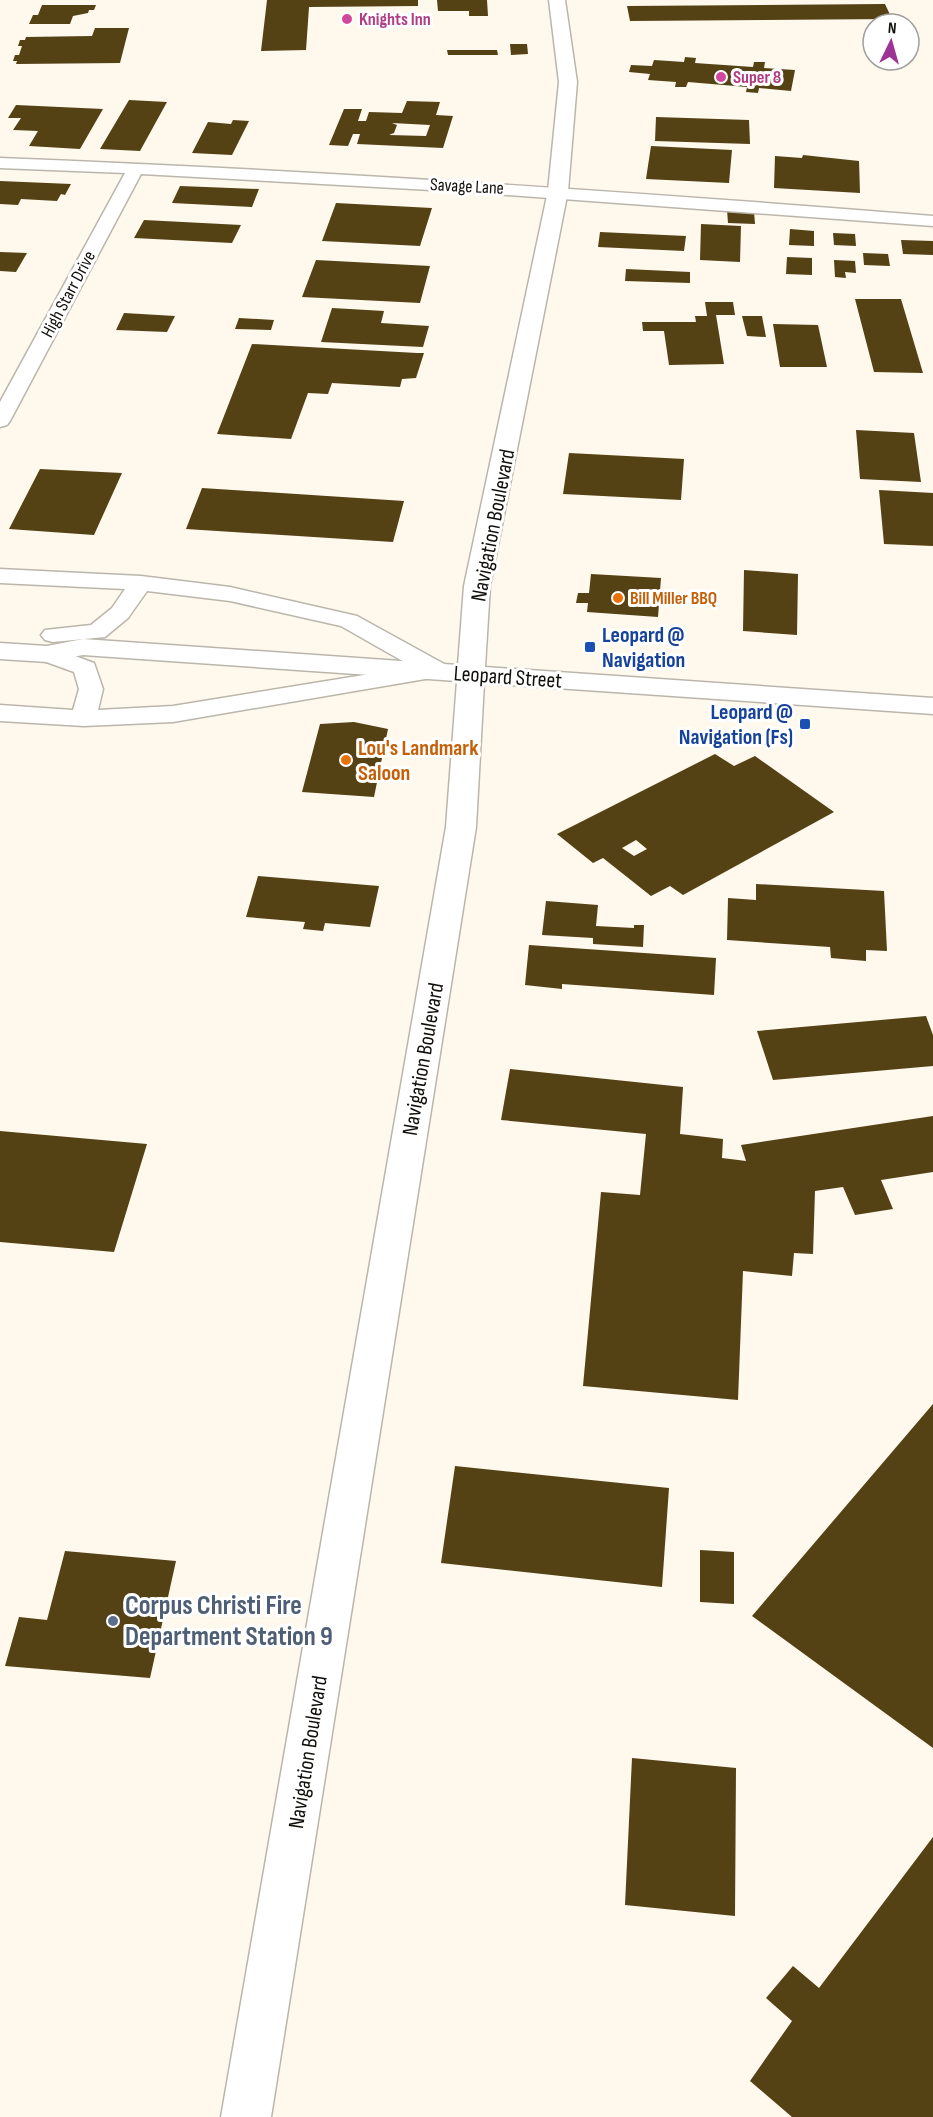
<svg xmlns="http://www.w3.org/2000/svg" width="933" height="2117" viewBox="0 0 933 2117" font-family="'Sofia Sans Condensed',sans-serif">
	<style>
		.building { fill: #544114; fill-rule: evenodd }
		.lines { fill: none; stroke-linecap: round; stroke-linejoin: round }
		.street-casing { stroke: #bbb6ab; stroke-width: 3 }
		.secondary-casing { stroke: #bbb6ab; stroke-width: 3 }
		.street { fill: #fff; fill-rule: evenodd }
		.secondary { fill: #fff; fill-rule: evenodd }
		.hotel-dot { fill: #d1479c; stroke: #fff; stroke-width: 2 }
		.food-dot { fill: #e8710a; stroke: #fff; stroke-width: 2 }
		.transit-dot { fill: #1a4fb4; stroke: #fff; stroke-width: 2 }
		.service-dot { fill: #5c6f8a; stroke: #fff; stroke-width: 2 }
		.labels { text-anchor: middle; stroke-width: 6; stroke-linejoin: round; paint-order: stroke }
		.far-hotel-label { font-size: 18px; font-weight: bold; fill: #b23c85; stroke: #fff; text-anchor: start }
		.far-street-label { font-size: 18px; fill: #110f0b; stroke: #fff }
		.far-food-label { font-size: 18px; font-weight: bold; fill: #c56008; stroke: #fff; text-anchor: start }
		.street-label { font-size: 22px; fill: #110f0b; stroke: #fff }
		.transit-label { font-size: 22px; font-weight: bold; fill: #164399; stroke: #fff; text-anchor: start }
		.food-label { font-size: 22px; font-weight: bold; fill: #c56008; stroke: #fff; text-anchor: start }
		.near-service-label { font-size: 27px; font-weight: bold; fill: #4e5e75; stroke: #fff; text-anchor: start }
	</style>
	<rect width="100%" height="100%" fill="#fef8ed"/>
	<path class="building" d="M267 0H418V6L309 7 306 50 261 51Z
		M437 0H487L488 16H469V11H438Z
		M885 4 892 19 630 21 627 6Z
		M42 5H96L94 10H89L88 13 73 16 70 24H29L33 15H38Z
		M95 28H129L120 63 16 64 17 61H13L15 55H19L22 46H18L20 40H25L26 37 92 36Z
		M510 44H527L528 54 511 55Z
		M447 50H497L498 55H448Z
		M685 57 696 58 695 63 753 67 754 62H765L764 68 795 70 791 91 759 88 758 93 746 92 747 87 688 82 686 87H675L676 82 648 80 650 74 629 72 631 65 652 66 654 60 684 62Z
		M129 100 167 102 140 151 100 149Z
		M407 101 440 102 436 115 453 116 443 148 357 144 360 134H353L348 146 329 145 344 109H362L358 121H366L369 112 402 113ZM392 123 430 125 426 136 389 135 394 133 397 125Z
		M16 105 103 109 80 149 29 146 38 131 13 130 21 118H8Z
		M656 117 749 120 750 144 655 141Z
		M233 120 249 121 232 155 192 153 208 122 231 124Z
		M651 146 732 150 729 183 646 179Z
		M803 155 859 161 860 193 774 188 775 156 802 158Z
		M0 181 71 184 65 195 61 194 57 201 21 199 18 205 0 204Z
		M180 186 259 189 252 207 172 203Z
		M336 203 432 208 420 246 322 241Z
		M727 210 754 211 755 224 728 223Z
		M144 220 241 225 232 243 134 238Z
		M701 224 741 226 740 262 700 260Z
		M790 229 814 231V246L789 245Z
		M600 232 686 236 684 251 598 247Z
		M833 233 855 234 856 246 834 245Z
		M901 240 933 241V255L903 254Z
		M0 252 27 253 16 272 0 271Z
		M863 253 888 254 890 266 864 265Z
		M787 257 812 258V275L786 274Z
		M316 260 430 266 420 303 302 297Z
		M834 260 855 261 856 273 845 272 846 278 835 277Z
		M626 269 690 272V283L625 281Z
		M855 299H901L923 373 874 372Z
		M705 302H733L735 315H716L724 364 669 365 664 331H643L642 322H696L695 316H707Z
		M332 308 384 311 381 323 429 326 423 347 321 342Z
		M124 313 175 316 167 332 116 330Z
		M742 316H762L766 337 747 336Z
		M239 318 274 320 271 330 235 329Z
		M773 324 818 325 827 367H780Z
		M252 344 417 353H424L416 378 402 379 400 387 332 383 328 394 308 393 291 439 217 434Z
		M856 430 914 433 921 482 860 479Z
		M569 453 684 459 681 500 563 494Z
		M40 469 122 473 94 535 9 529Z
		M202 488 404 501 393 542 186 529Z
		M879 490 933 493V546L884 544Z
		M744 570 798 574 797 635 743 631Z
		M591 574 661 578 658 617 587 612 588 603H576L578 593H589Z
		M354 722 388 729 374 797 302 792 320 724Z
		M715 754 734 766 755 756 834 812 683 895 670 886 651 896 603 858 593 863 557 834ZM636 840 647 849 634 856 622 848Z
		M258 876 379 886 370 927 325 923 323 931 303 929 305 922 246 917Z
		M756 884 884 891 887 951 866 950V961L831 958 830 947 727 940 728 898 756 900Z
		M546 901 598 905 596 926 634 928V925H644L643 947 593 944V938L542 935Z
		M529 945 716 958 714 995 562 984V989L525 985Z
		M926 1016 933 1035V1066L773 1080 757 1031Z
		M510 1069 683 1087 680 1134 723 1139 722 1158 746 1161 741 1145 933 1116V1172L881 1180 893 1209 855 1215 843 1187 815 1191 813 1254 794 1253 792 1276 743 1271 738 1400 583 1386 601 1192 640 1195 646 1134 501 1120Z
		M0 1131 147 1144 114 1252 0 1242Z
		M933 1404V1748L752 1616Z
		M455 1466 669 1488 662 1587 441 1563Z
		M700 1550 734 1552V1604L700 1602Z
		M65 1551 176 1561 150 1678 5 1666 19 1617 47 1620Z
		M632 1758 736 1768 735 1916 625 1905Z
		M933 1837V2117H792L750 2081 792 2021 766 1998 793 1966 819 1988Z"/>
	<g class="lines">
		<defs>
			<path id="street" d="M0 158C311 170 622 191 933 216V226L467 192 141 174 10 421 7 425 0 427V402L125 173 0 168Z
				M0 569 141 576 230 587 357 616 446 665 449 670 446 675 437 677 173 722 84 726 0 721V705L73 710 79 689 74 672 38 659 35 654 38 649 47 647 56 649 94 663 103 689 98 710 173 706 413 667 341 626 230 601 147 591 128 618 105 637 53 642 45 640 41 635 45 630 91 625 112 608 125 589 0 583Z"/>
			<path id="secondary" d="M549 0H565L577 82 568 191 490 586 485 667 933 698V714L484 683 476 827 271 2117H221L446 827 457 681 83 655 47 662 0 659V643L47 646 83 639 458 665 464 586 548 191 559 82Z"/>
		</defs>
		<use href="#street" class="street-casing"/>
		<use href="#secondary" class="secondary-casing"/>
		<use href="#street" class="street"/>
		<use href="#secondary" class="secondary"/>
	</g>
	<g class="hotel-dot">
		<circle cx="347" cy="19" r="6"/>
		<circle cx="721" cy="77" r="6"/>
	</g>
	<g class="food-dot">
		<circle cx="618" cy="598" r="6"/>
		<circle cx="346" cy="760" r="6"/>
	</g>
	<g class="transit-dot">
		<rect x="584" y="641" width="12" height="12" rx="3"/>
		<rect x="799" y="718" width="12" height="12" rx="3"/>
	</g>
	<circle class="service-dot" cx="113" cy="1621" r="6"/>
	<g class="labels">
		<g class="far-hotel-label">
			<text x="359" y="25">Knights Inn</text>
			<text x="733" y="83">Super 8</text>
		</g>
		<g class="far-street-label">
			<text transform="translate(467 186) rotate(3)" y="6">Savage Lane</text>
			<text transform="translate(68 294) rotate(-62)" y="6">High Starr Drive</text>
		</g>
		<g class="far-food-label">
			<text x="630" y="604">Bill Miller BBQ</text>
		</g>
		<g class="street-label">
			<text transform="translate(492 525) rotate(-79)" y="8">Navigation Boulevard</text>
			<text transform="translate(508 676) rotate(4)" y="8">Leopard Street</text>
			<text transform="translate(422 1059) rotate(-80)" y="8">Navigation Boulevard</text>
			<text transform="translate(307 1752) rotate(-81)" y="8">Navigation Boulevard</text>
		</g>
		<g class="transit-label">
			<text x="602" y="642">Leopard @<tspan x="602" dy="25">Navigation</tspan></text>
			<text x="793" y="719" text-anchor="end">Leopard @<tspan x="793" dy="25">Navigation (Fs)</tspan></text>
		</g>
		<g class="food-label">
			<text x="358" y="755">Lou's Landmark<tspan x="358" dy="25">Saloon</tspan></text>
		</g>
		<g class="near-service-label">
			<text x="125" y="1614">Corpus Christi Fire<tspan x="125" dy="31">Department Station 9</tspan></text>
		</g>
	</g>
	<g transform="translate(891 42) rotate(5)"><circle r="28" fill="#ffffff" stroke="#a09f9d" stroke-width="1.5"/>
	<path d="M0-4.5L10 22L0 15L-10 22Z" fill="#9d3395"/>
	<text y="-9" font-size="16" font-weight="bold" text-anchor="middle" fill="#110f0b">N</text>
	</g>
</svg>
